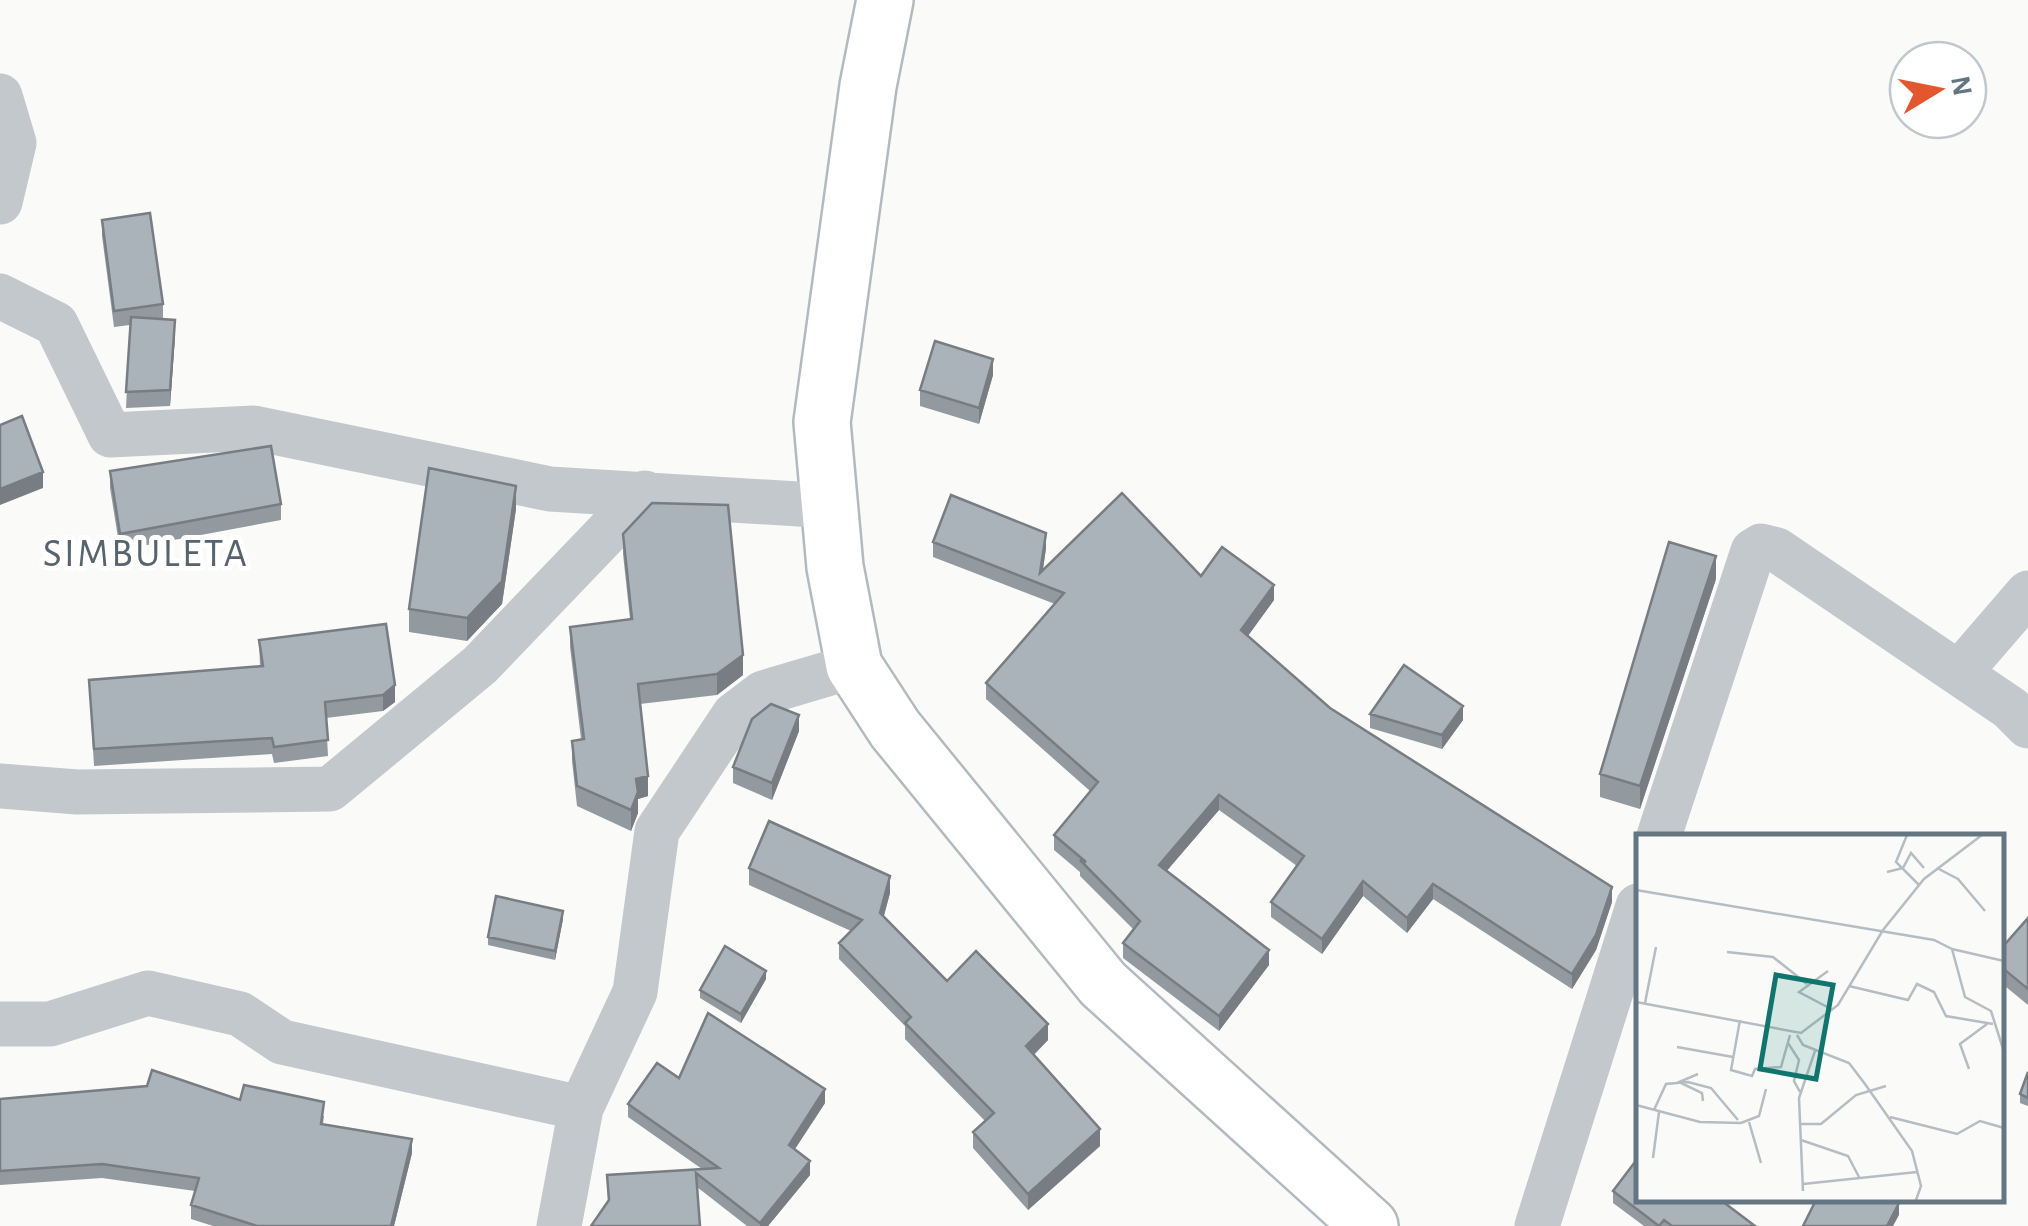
<svg xmlns="http://www.w3.org/2000/svg" width="2028" height="1226" viewBox="0 0 2028 1226" font-family="'Alegreya Sans',sans-serif">
	<style>
		.lines { fill: none; stroke-linecap: round; stroke-linejoin: round }
		.secondary-casing { stroke: #b3babf; stroke-width: 60 }
		.street { stroke: #c3c8cc; stroke-width: 45 }
		.secondary { stroke: #fff; stroke-width: 55 }
		.wall { fill: #929a9f }
		.shaded-wall { fill: #777d82 }
		.building { fill: #aab3b9; stroke: #777d82; stroke-width: 2.5 }
		.labels { text-anchor: middle; stroke-width: 10; stroke-linejoin: round; paint-order: stroke }
		.quarter-label { font-size: 40px; letter-spacing: 2.5px; fill: #57646e; stroke: #fff }
		.inset-road { fill: none; stroke: #b5bdc2; stroke-width: 2.5 }
		.view { fill: #0f766e; fill-opacity: 0.15; stroke: #0f766e; stroke-width: 5 }
		.inset-edge { fill: none; stroke: #657683; stroke-width: 5 }
	</style>
	<rect width="100%" height="100%" fill="#fafaf8"/>
	<g class="lines">
		<defs>
			<path id="secondary" d="M885 0 868 86 822 422 835 567 854 666 895 729 1103 984 1370 1226"/>
		</defs>
		<use href="#secondary" class="secondary-casing"/>
		<path class="street" d="M0 96 14 143 0 202
			M0 296 56 324 110 435 254 428 550 489 831 506
			M1959 673 2028 593
			M0 786 77 792 330 789 480 665 645 493
			M1659 836 1753 551 1761 546 1777 550 2010 708 2028 726
			M0 1024H50L148 993 240 1014 282 1042 581 1108
			M559 1226 581 1108 635 992 657 831 734 715 763 693 854 666
			M1537 1226 1638 906"/>
		<use href="#secondary" class="secondary"/>
	</g>
	<path class="wall" d="M102 220 163 304V319L175 336 170 406 126 408 130 325 114 327 102 236Z
		M993 375 979 424 920 406V390Z
		M110 471 281 504V520L120 550 110 488Z
		M516 509 502 604 467 641 409 632V609Z
		M623 534 743 675 717 695 640 704 648 796 638 799V813L631 831 577 806 572 761V741L581 739 570 647V627L630 619 623 554Z
		M933 542 1046 548 1043 570 1201 576 1274 600 1248 636 1330 708 1612 902 1596 950 1572 989 1433 899 1407 933 1363 896 1322 954 1271 917V902L1297 866 1219 810 1166 871 1269 965 1219 1031 1123 958V943L1133 929 1080 876V872L1054 850V835L1090 791 986 699V683L1055 604 933 557Z
		M1716 579 1640 809 1600 797V774Z
		M386 624 395 702 383 711 326 718 328 756 274 763 272 754 94 766 89 680 260 666 259 640Z
		M1370 714 1463 720 1442 749 1370 728Z
		M799 731 772 800 733 783V767Z
		M749 868 890 893 884 916 947 981 1048 1040 1034 1055 1100 1146 1028 1210 973 1148V1132L985 1121 905 1039V1026L839 959V943L851 931 749 885Z
		M2028 918V1005L2000 982V950Z
		M563 919 555 960 488 945V937Z
		M766 979 741 1023 700 998V990Z
		M2028 1072V1106L2020 1103V1094Z
		M679 1078 825 1103 795 1149 810 1175 768 1226H747L697 1187 608 1202 607 1175 702 1169 628 1117V1104Z
		M147 1086 240 1100 324 1116 323 1124 412 1153 394 1226H213L191 1219V1205L195 1191 102 1178 0 1185V1099Z
		M1613 1191 1755 1226H1644L1613 1203Z"/>
	<path class="shaded-wall" d="M175 320V336L170 406V390Z
		M993 359V375L979 424V408Z
		M43 472V488L0 505V489Z
		M516 486V509L502 604 467 641V618Z
		M1046 533V548L1040 588V573Z
		M1716 556V579L1640 809V786Z
		M1274 585V600L1241 645V630Z
		M743 655V675L717 695V674Z
		M395 685V702L383 711V695Z
		M1463 706V720L1442 749V735Z
		M799 715V731L772 800V783Z
		M648 776V796L638 799V813L631 831V810L636 779Z
		M1219 795V810L1159 880V865Z
		M890 876V893L880 929V913Z
		M1363 881V896L1322 954V939Z
		M1433 884V899L1407 933V918Z
		M1612 887V902L1596 950 1572 989V974Z
		M563 911V919L555 960V951Z
		M1269 950V965L1219 1031V1016Z
		M766 971V979L741 1023V1014Z
		M1048 1024V1040L1026 1062V1046Z
		M825 1089V1103L789 1158V1145Z
		M1100 1129V1146L1028 1210V1194Z
		M412 1139V1153L394 1226H391Z
		M810 1161V1175L768 1226H760V1223Z
		M1899 1203V1215L1893 1226H1887Z"/>
	<path class="building" d="M150 213 163 304 114 311 102 220Z
		M131 317 175 320 170 390 126 392Z
		M935 341 993 359 979 408 920 390Z
		M22 416 43 472 0 489V425Z
		M271 446 281 504 120 534 110 471Z
		M429 468 516 486 502 581 467 618 409 609Z
		M1122 493 1201 576 1222 547 1274 585 1241 630 1330 708 1612 887 1596 935 1572 974 1433 884 1407 918 1363 881 1322 939 1271 902 1304 856 1219 795 1159 865 1269 950 1219 1016 1123 943 1140 921 1080 860 1086 862 1054 835 1098 782 986 683 1064 593 933 542 951 495 1046 533 1040 573Z
		M652 503 728 505 743 655 717 674 638 684 648 776 636 779 638 792 631 810 577 786 572 741 584 739 570 627 632 619 623 534Z
		M1669 542 1716 556 1640 786 1600 774Z
		M386 624 395 685 383 695 325 702 328 740 274 747 272 738 94 749 89 680 263 666 259 640Z
		M1404 665 1463 706 1442 735 1370 714Z
		M771 704 799 715 772 783 733 767 752 719Z
		M769 821 890 876 880 913 947 981 976 951 1048 1024 1026 1046 1100 1129 1028 1194 973 1132 994 1113 905 1023 911 1017 839 943 862 920 749 868Z
		M496 896 563 911 555 951 488 937Z
		M2028 918V989L2000 966V950Z
		M725 946 766 971 741 1014 700 990Z
		M708 1013 825 1089 789 1145 810 1161 760 1223 696 1173 700 1226H591L609 1200 607 1175 719 1168 628 1104 657 1063 679 1078Z
		M152 1070 240 1100 244 1085 324 1102 321 1124 412 1139 391 1226H257L191 1205 199 1178 102 1164 0 1171V1099L147 1086Z
		M2028 1072V1098L2020 1094Z
		M1638 1158V1198H1718L1755 1226H1672L1664 1220 1659 1226 1613 1191Z
		M1817 1198H1891L1899 1203 1887 1226H1803Z"/>
	<g class="labels">
		<g class="quarter-label">
			<text x="146" y="566">SIMBULETA</text>
		</g>
	</g>
	<g transform="translate(1636 834)">
		<rect width="368" height="368" fill="#fafaf8"/>
		<path class="inset-road" d="M271 1 260 28 283 51M301 34 322 45 349 77M251 38 267 34 275 19 288 34M0 56 298 106 316 115 329 163 355 177 368 218M316 115 368 127M91 118 137 123 171 150M192 137 163 158 197 176M213 152 272 166 281 150 298 158 310 182 357 190M0 168 165 199 202 171 247 96 288 45 346 1M9 169 20 113M104 186 95 236 116 242 119 235 145 233 154 201M161 201 167 211 213 229 229 250 276 317 285 352 280 366M152 209 163 226 158 247 164 258M41 213 97 223M333 235 324 210 351 190M62 240 43 248 66 259 67 267M0 271 64 288 105 289 123 282 130 255M18 276 30 250 52 248 75 254 102 286M254 283 321 300 344 287 368 294M113 288 125 329M164 290H185L220 261 250 252M165 306 212 322 223 343M17 324 23 278M167 350 281 338M167 357 163 264 179 217"/>
		<path class="view" d="M140 141 197 151 180 245 124 235Z"/>
		<rect width="368" height="368" class="inset-edge"/>
	</g>
	<g transform="translate(1938 90) rotate(80)"><circle r="48" fill="#ffffff" stroke="#c1c8cd" stroke-width="2.5"/>
	<path d="M0-8L18 38L0 25L-18 38Z" fill="#e4572e"/>
	<text y="-15" font-size="28" font-weight="bold" text-anchor="middle" fill="#657683">N</text>
	</g>
</svg>
